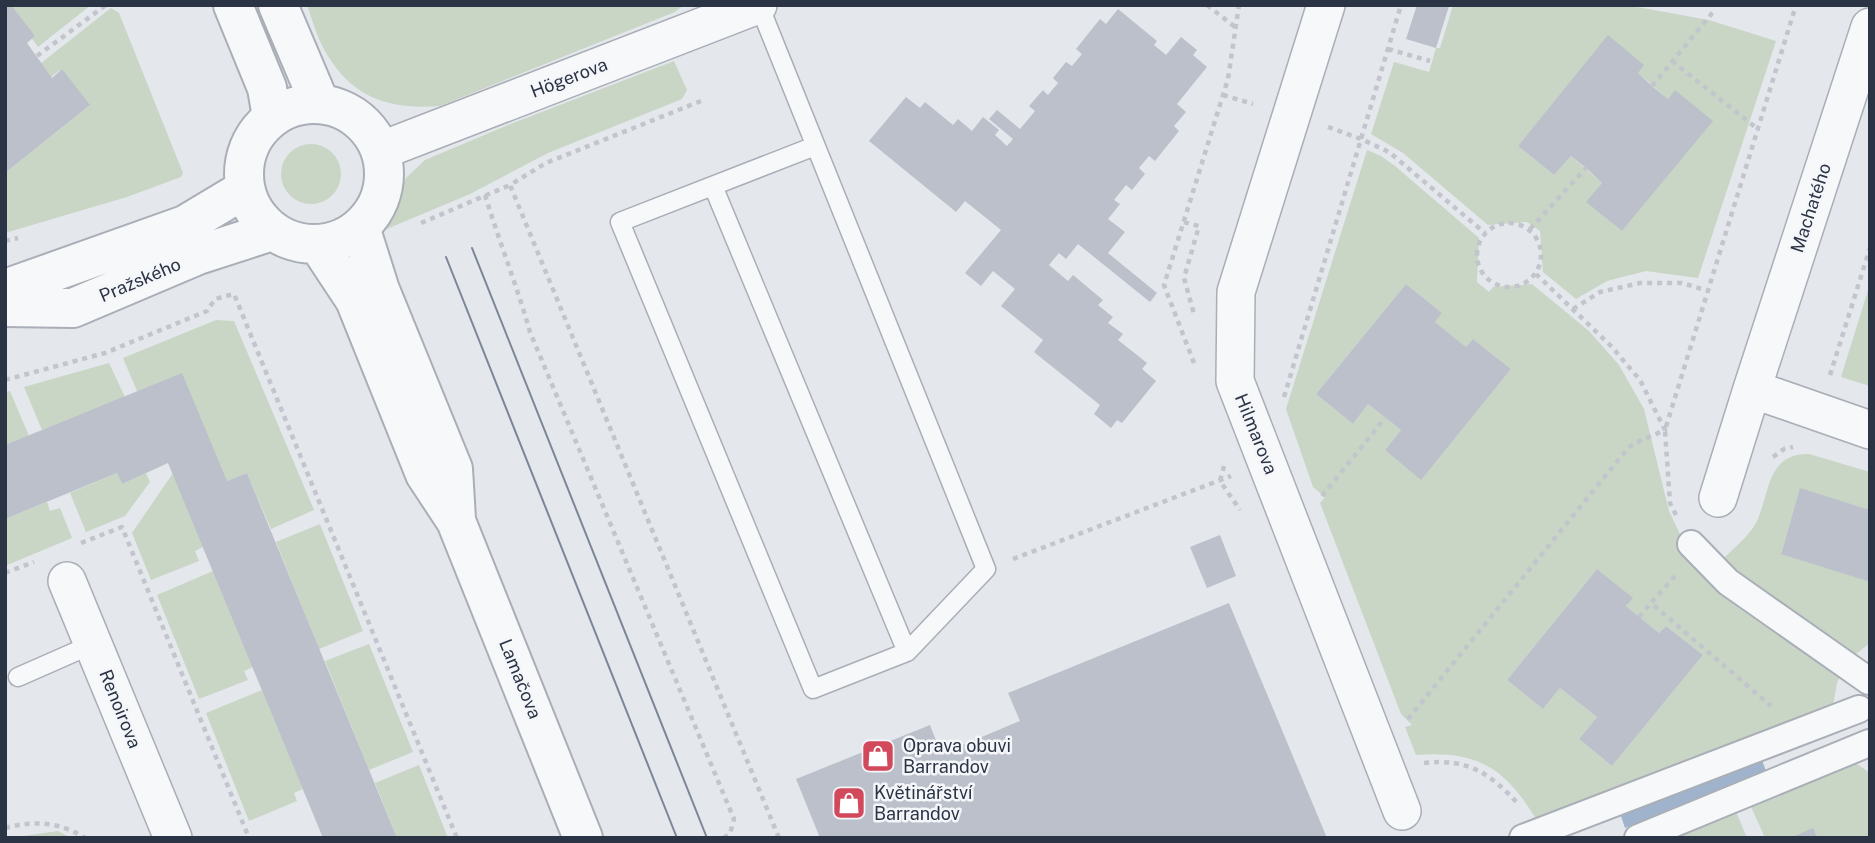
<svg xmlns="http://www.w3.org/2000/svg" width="1875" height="843" viewBox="0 0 1875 843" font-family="'Public Sans',sans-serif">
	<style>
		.green { fill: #c9d6c5; fill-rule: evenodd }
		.water { fill: #9fb4cc }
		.building { fill: #bbc0ca }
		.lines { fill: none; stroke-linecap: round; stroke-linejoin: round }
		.service-casing { stroke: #a9aeb7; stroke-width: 21 }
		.pedestrian-casing { stroke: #a9aeb7; stroke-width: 30 }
		.minor-casing { stroke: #a9aeb7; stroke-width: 40 }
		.tertiary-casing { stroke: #a9aeb7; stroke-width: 42 }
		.path { stroke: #c2c5cb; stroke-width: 4.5; stroke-dasharray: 5 5; stroke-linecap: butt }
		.service { stroke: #f7f8fa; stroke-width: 18 }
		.pedestrian { stroke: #f7f8fa; stroke-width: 26 }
		.minor { stroke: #f7f8fa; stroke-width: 37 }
		.tertiary { stroke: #f7f8fa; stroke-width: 38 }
		.tram { stroke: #7d8696; stroke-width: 2 }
		.labels { text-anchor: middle; stroke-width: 5; stroke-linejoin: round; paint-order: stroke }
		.street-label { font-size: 18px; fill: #2b3445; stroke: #f4f6f9 }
		.poi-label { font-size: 18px; fill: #2b3445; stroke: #f4f6f9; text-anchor: start }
	</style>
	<rect width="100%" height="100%" fill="#e4e7ec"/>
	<path class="green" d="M8 5H91L38 47Z
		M307 5H684L675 12 440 106C392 110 354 99 328 56 318 41 313 22 307 5Z
		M1453 5H1626L1709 20 1776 41 1698 278 1646 271 1607 281 1576 299 1543 272 1540 231 1527 222 1488 225 1403 153 1371 134 1394 62 1429 72 1436 48H1440ZM1608 36 1638 73 1668 99 1675 91 1712 121 1622 231 1587 202 1602 183 1571 156 1554 175 1518 146Z
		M111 8 119 13 183 173 181 177 127 197 5 233V173L89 106 60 70 51 77 41 63Z
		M674 61 687 90 682 99 548 153 470 194 382 231 393 201 406 178 425 160 508 125Z
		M281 174a30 30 0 1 1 60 0a30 30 0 1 1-60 0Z
		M1367 150 1381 156 1395 166 1479 238 1477 282 1489 292 1493 287 1532 284 1589 331 1619 365 1644 409 1669 511 1687 549 1843 670 1837 683 1833 706 1537 821C1506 768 1477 750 1416 755L1405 727 1412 725 1401 714 1320 503 1325 497 1313 487 1286 409ZM1406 284 1442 313 1435 322 1466 347 1473 339 1511 369 1421 479 1385 450 1401 430 1368 404 1353 424 1316 394ZM1597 569 1632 598 1626 606 1659 633 1666 626 1703 655 1612 766 1579 739 1597 717 1560 688 1543 709 1507 680Z
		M1870 284V386L1841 377Z
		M216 320 234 321 314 510 271 529 247 473 227 481 137 391 123 358Z
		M109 363 125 397 42 430 24 387Z
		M10 391 29 436 5 445V392Z
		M1809 454 1870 472V510L1800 489 1781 553 1870 582V643L1852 657 1720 562C1731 550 1750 536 1757 521 1770 492 1767 453 1809 454Z
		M117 473 122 484 146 473 150 482 125 516 86 532 70 493Z
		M173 473 203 547 195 551 199 561 151 580 132 533Z
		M47 502 50 511 60 508 72 538 5 566V519Z
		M320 524 363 631 319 649 276 542Z
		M213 571 253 667 244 671 248 680 199 699 157 595Z
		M369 644 413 752 369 770 325 661Z
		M262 690 303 789 294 793 297 801 249 821 206 713Z
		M1857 764 1870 773V838H1765L1749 802Z
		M419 765 448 838H397L375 783Z
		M1735 809 1747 838H1664Z
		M58 831 71 838H9Z"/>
	<path class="water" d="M1762 760 1766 771 1625 828 1621 816Z"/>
	<path class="building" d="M5 5H11L35 36 27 43 52 78 62 69 90 105 5 173Z
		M1417 5 1449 6 1436 48 1406 39Z
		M1118 9 1157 41 1154 45 1166 55 1181 37 1197 50 1193 55 1207 67 1177 104 1186 112 1174 126 1179 131 1155 161 1149 156 1139 168 1145 174 1132 190 1126 185 1114 200 1120 204 1108 219 1125 232 1108 253 1157 293 1150 302 1078 244 1066 259 1059 253 1049 265 1068 281 1073 275 1103 300 1098 305 1113 317 1108 323 1123 334 1118 340 1147 363 1142 369 1156 381 1122 423 1117 420 1111 428 1094 414 1100 405 1034 352 1043 340 1001 306 1015 289 993 271 981 286 965 273 1001 230 965 201 956 212 869 141 906 97 920 108 925 102 953 125 958 119 972 131 983 117 999 130 995 135 1007 146 1013 139 989 119 997 110 1020 129 1035 111 1029 106 1043 90 1048 95 1058 83 1053 78 1066 62 1072 66 1082 54 1076 49 1100 19 1106 24Z
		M1608 35 1644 65 1638 73 1652 86 1668 99 1675 90 1713 121 1622 231 1586 202 1602 183 1586 168 1571 156 1554 175 1518 146Z
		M1406 284 1442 313 1435 322 1466 347 1473 339 1511 369 1421 480 1385 450 1401 430 1368 404 1353 424 1316 394Z
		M182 373 227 481 247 473 397 838H323L168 463 122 484 117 473 5 519V445Z
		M1800 488 1870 510V582L1781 554Z
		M1220 535 1236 576 1207 588 1190 547Z
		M1597 569 1633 598 1626 606 1659 633 1666 626 1703 655 1612 766 1579 739 1597 717 1560 688 1543 709 1507 680Z
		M1229 603 1327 838H820L796 779 930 725 941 754 1020 721 1008 693Z
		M1813 828 1817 838H1790Z"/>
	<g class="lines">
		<defs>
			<path id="service" d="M759 5 986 569 907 652 813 689 620 222 815 146
				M713 186 907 652
				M18 677 93 644"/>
			<path id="pedestrian" d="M1691 544 1728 582 1869 681
				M1523 838 1859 709
				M1638 838 1869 743"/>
			<path id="minor" d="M1326 5 1236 292 1235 381 1402 811
				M1870 27 1752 389 1870 430
				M380 151 758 5
				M1718 498 1752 389
				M67 581 173 838"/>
			<path id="tertiary" d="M233 5 267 88 272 117
				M278 5 320 104
				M244 174a70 70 0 1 1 140 0a70 70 0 1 1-140 0Z
				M360 227 380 290 453 469 456 519
				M318 244 355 300 425 474 456 521 583 838
				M5 289 185 225 245 189
				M5 307 73 308 198 255 272 231"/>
		</defs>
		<use href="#service" class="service-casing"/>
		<use href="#pedestrian" class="pedestrian-casing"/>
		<use href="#minor" class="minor-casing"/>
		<use href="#tertiary" class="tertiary-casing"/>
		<path class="path" d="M1207 5 1235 27
			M1388 49 1430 61
			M37 56 106 5
			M1672 61 1759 130
			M1652 86 1713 12
			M1223 95 1253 104
			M701 101 546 163 510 185 779 838
			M1328 127 1361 139 1389 152 1485 233
			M485 195C499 241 517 286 530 332L734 819 730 834 723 838
			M1184 222 1199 226 1184 278 1194 314
			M1477 255a32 32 0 1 1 64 0a32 32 0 1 1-64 0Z
			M421 223 510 185
			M1530 229 1586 168
			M5 241 18 238
			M1573 309 1600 292 1640 283H1682L1708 291
			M1194 363 1164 285 1228 79 1239 5
			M1830 375 1870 248
			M5 380 105 353 207 311 215 299 234 294 457 838
			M1284 397 1401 5
			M1773 457 1784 449 1793 447
			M1224 466 1220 481 1240 510
			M1322 496 1385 418
			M1676 515 1670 503 1665 430 1796 5
			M81 543 122 527 249 838
			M1013 559 1231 476
			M5 573 34 562
			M1675 576 1651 603 1771 706
			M1639 617 1651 603
			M1408 719 1628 448 1635 443 1665 430 1640 380 1611 346 1536 274
			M1424 763C1468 758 1490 773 1519 805
			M5 828C34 820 60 822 85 838"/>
		<use href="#service" class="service"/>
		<use href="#pedestrian" class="pedestrian"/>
		<use href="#minor" class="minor"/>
		<use href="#tertiary" class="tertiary"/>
		<path class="tram" d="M472 248 707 838
			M446 257 677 838"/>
	</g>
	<defs>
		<symbol id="shop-square" viewBox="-11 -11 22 22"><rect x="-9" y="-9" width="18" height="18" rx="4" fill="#d1495b" stroke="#f4f6f9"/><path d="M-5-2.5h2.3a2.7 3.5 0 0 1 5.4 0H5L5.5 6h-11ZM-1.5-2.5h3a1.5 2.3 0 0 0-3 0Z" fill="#fff"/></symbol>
	</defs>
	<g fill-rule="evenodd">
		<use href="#shop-square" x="859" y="737" width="38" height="38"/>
		<use href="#shop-square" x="830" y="784" width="38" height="38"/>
	</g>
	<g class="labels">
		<g class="street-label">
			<text transform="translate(569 78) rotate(-21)" y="6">Högerova</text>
			<text transform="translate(1811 208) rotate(-72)" y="6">Machatého</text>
			<text transform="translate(140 280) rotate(-23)" y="6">Pražského</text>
			<text transform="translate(1256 434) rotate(68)" y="6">Hilmarova</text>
			<text transform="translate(520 679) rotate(68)" y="6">Lamačova</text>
			<text transform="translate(120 709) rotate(68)" y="6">Renoirova</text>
		</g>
		<g class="poi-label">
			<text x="903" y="752">Oprava obuvi<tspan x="903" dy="21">Barrandov</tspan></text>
			<text x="874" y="799">Květinářství<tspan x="874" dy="21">Barrandov</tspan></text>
		</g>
	</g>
	<rect width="1875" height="843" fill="none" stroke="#2b3445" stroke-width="14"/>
</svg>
